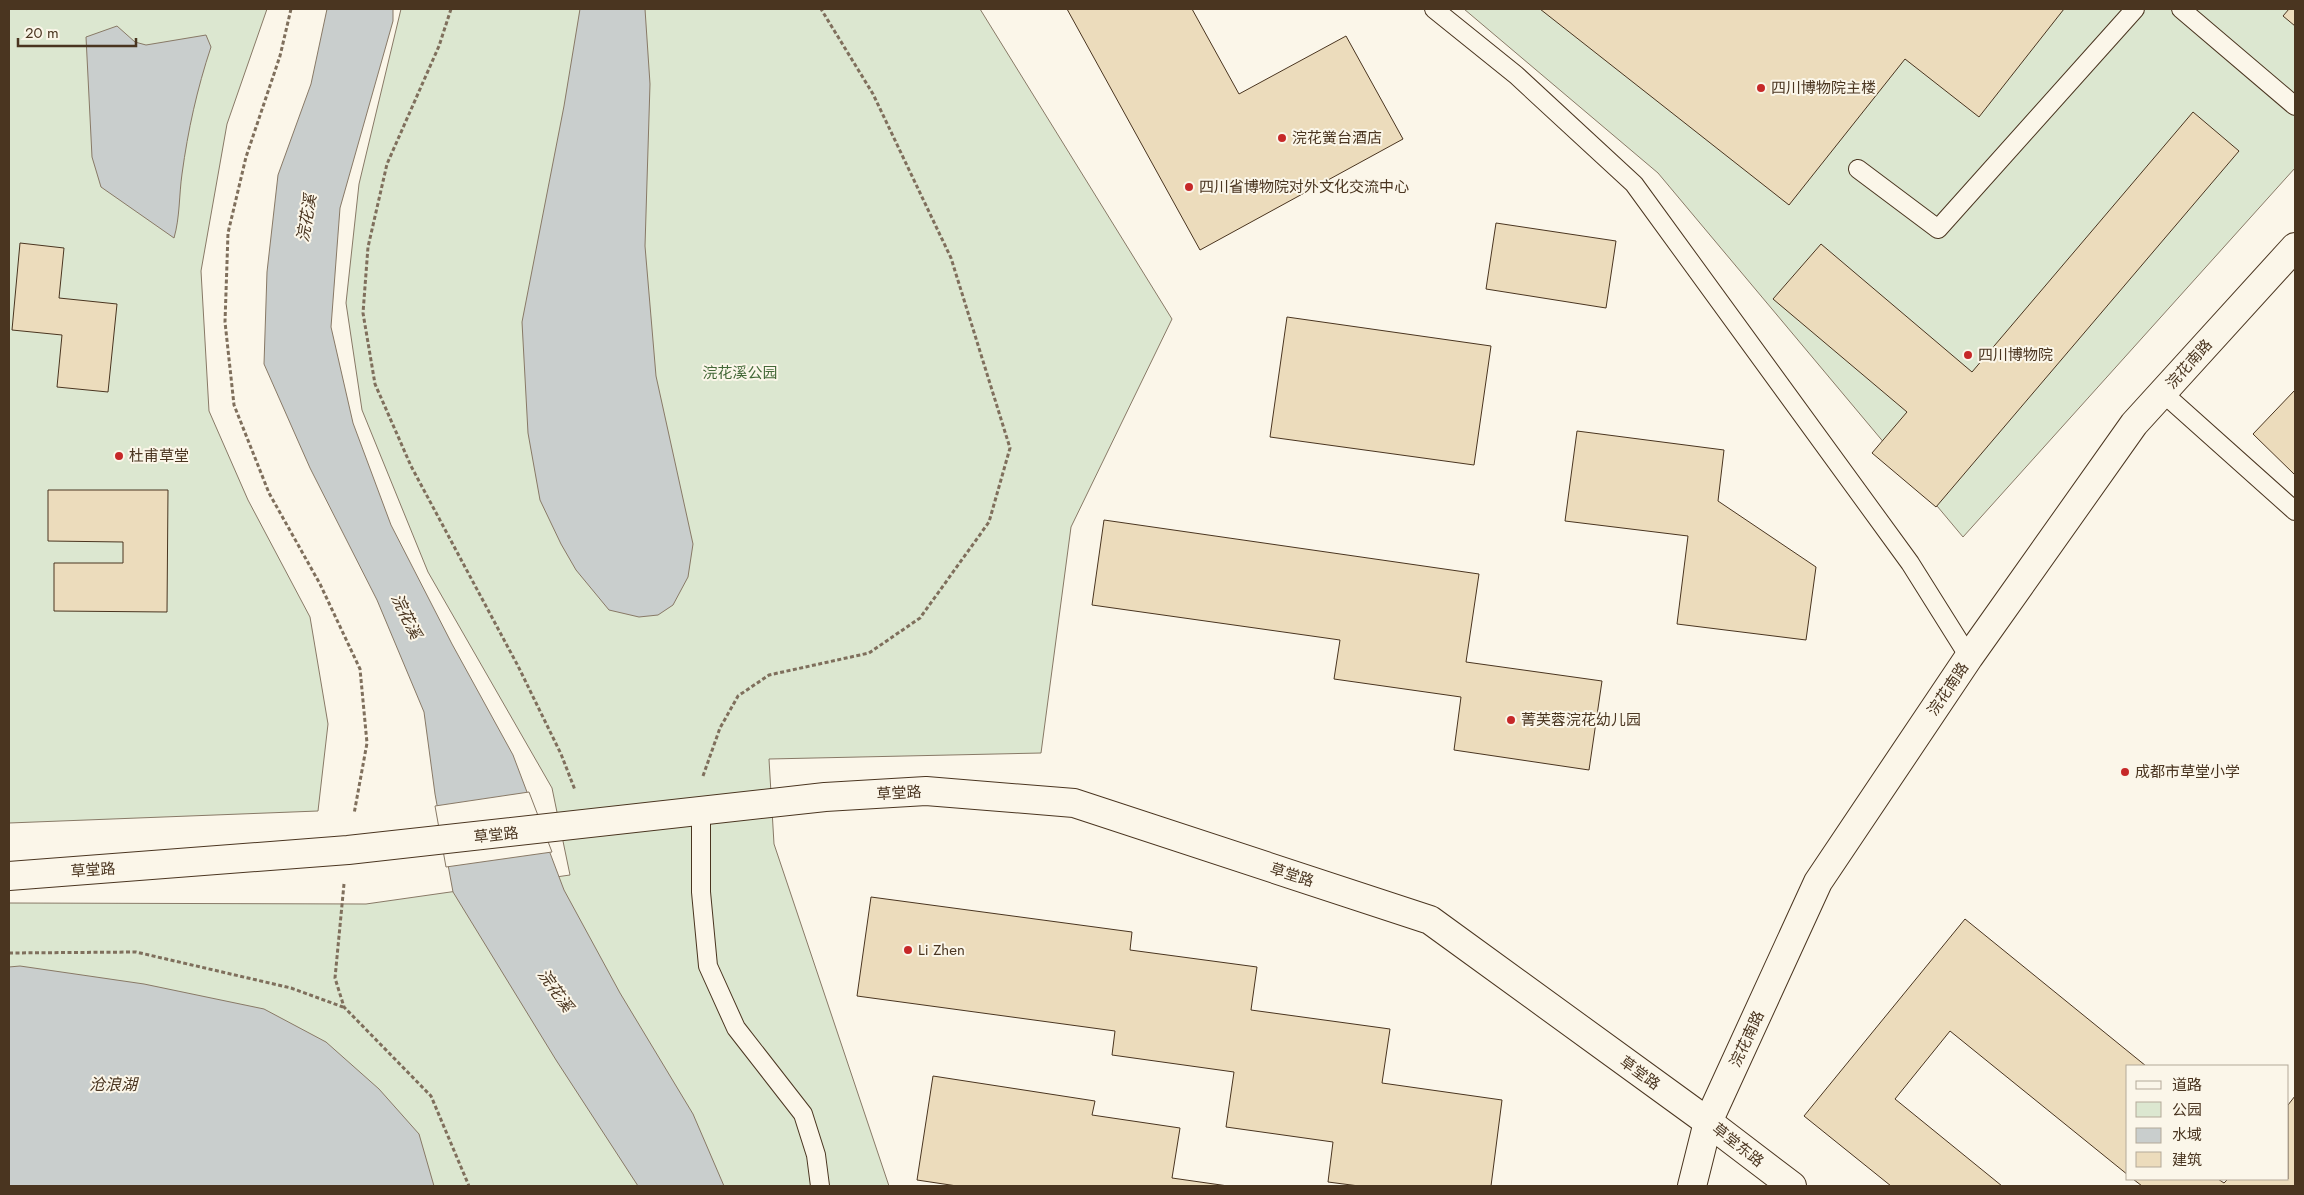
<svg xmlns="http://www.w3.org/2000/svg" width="2304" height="1195" viewBox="0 0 2304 1195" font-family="Jost,'Noto Sans SC',sans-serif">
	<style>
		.green { fill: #dce7d0; stroke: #887966 }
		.water { fill: #c9cecd; stroke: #887966 }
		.pier { fill: #fbf6e9; stroke: #887966 }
		.building { fill: #ecdcbc; stroke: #4a3520 }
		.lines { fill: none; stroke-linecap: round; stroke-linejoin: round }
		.lane-casing { stroke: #4a3520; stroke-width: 20 }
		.street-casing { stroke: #4a3520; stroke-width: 30 }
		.secondary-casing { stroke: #4a3520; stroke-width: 30 }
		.path { stroke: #7f6f5c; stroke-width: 3; stroke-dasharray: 4 2.5; stroke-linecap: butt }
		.lane { stroke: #fbf6e9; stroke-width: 18 }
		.street { stroke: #fbf6e9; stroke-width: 28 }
		.secondary { stroke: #fbf6e9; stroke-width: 28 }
		.poi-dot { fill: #c62828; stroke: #fbf6e9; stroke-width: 2 }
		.labels { text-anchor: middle; stroke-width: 4; stroke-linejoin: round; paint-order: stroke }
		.poi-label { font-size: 15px; fill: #4a3520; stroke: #fbf6e9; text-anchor: start }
		.street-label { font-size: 15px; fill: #4a3520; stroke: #fbf6e9 }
		.park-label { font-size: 15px; fill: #436837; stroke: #fbf6e9 }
		.water-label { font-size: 16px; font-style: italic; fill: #4a3520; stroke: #fbf6e9 }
	</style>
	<rect width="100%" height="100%" fill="#fbf6e9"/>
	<path class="green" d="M9 9H267L227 124 201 271 209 411 248 500 310 617 328 724 318 811 9 823Z
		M401 9H980L1172 319 1071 527 1041 753 769 759 774 844 889 1186H9V903L366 904 570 875 552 788 428 572 362 410 346 303 359 184Z
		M1464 9H2295V168L1963 537 1658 173Z"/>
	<path class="water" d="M327 9H393V21L340 208 331 327 353 423 391 525 452 644 513 755 564 890 620 993 693 1114 724 1186H638L556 1060 453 892 435 794 424 712 377 600 310 468 264 364 267 272 278 175 311 84Z
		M580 9H645L650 84 645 246 656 376 693 544 688 577 673 605 658 615 639 617 609 610 576 570 561 544 540 500 528 433 522 322 564 106Z
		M117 26 135 42 146 45 206 35 211 47C197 89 188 130 182 174 179 195 180 217 174 238L101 187 92 157 86 37Z
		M20 966 144 984 264 1009 326 1042 379 1089 419 1134 434 1186H9V967Z"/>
	<path class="pier" d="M529 792 552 852 446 867 435 806Z"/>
	<path class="building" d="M1067 9H1192L1239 94 1346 36 1403 139 1200 250Z
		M1540 9H2064L1979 117 1905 59 1789 205Z
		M2289 9H2295V26L2283 16Z
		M2193 112 2239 151 1936 507 1872 453 1907 412 1773 299 1821 244 1972 372Z
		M1496 223 1616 241 1606 308 1486 289Z
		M20 243 64 248 59 298 117 304 108 392 57 387 62 335 12 330Z
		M1287 317 1491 346 1474 465 1270 437Z
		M2295 390V475L2253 434Z
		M1577 431 1724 450 1718 501 1816 567 1806 640 1677 624 1688 536 1565 521Z
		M48 490H168L167 612 54 611V563H123V542L48 541Z
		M1104 520 1479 574 1466 662 1602 681 1589 770 1454 750 1461 697 1334 679 1340 640 1092 605Z
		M871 897 1132 932 1130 950 1257 967 1251 1010 1390 1029 1382 1083 1502 1100 1491 1186H1359L1328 1182 1333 1142 1226 1127 1234 1072 1112 1055 1115 1031 857 996Z
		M1965 919 2146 1066H2128V1175L1950 1031 1895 1099 2002 1186H1891L1804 1116Z
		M933 1076 1095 1101 1092 1115 1180 1128 1172 1178 1228 1186H957L917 1180Z
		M2295 1096V1186H2142L2133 1179H2218L2224 1183 2228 1179H2288V1105Z"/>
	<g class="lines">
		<defs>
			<path id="lane" d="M1434 9 1516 75 1634 184 1910 563 1969 657
				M2181 9 2295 106
				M1858 169 1938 229 2135 9
				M2163 393 2295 511
				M701 811V892L708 966 736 1028 803 1114 816 1155 820 1186"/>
			<path id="street" d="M9 876 348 850 825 797 926 791 1074 803 1430 920 1708 1122 1792 1186"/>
			<path id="secondary" d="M1692 1186 1708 1122 1818 882 1969 657 2134 424 2295 247"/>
		</defs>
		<use href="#lane" class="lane-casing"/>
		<use href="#street" class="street-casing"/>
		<use href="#secondary" class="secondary-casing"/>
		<path class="path" d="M291 9 280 56 246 157 228 233 225 322 234 405 269 493 320 584 360 669 367 743 354 814
			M451 9 439 46 387 164 368 247 363 313 375 384 411 466 518 666 561 754 575 790
			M703 776 720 728 738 696 769 675 869 653 920 618 989 522 1010 448 951 258 873 94 821 9
			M344 884 335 978 344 1007 431 1096 469 1186
			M9 953 136 952 291 988 343 1007"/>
		<use href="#lane" class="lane"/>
		<use href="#street" class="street"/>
		<use href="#secondary" class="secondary"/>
	</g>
	<g class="poi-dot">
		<circle cx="1761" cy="88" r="5"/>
		<circle cx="1282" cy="138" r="5"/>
		<circle cx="1189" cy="187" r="5"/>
		<circle cx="1968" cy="355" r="5"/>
		<circle cx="119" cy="456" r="5"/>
		<circle cx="1511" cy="720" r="5"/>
		<circle cx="2125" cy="772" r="5"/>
		<circle cx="908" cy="950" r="5"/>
	</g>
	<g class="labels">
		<g class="poi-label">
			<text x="1771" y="93">四川博物院主楼</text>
			<text x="1292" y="143">浣花黉台酒店</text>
			<text x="1199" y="192">四川省博物院对外文化交流中心</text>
			<text x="1978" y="360">四川博物院</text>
			<text x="129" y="461">杜甫草堂</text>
			<text x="1521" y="725">菁芙蓉浣花幼儿园</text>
			<text x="2135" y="777">成都市草堂小学</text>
			<text x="918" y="955">Li Zhen</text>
		</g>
		<g class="street-label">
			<text transform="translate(2189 364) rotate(-48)" y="5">浣花南路</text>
			<text transform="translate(1948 689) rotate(-56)" y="5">浣花南路</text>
			<text transform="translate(899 793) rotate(-3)" y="5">草堂路</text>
			<text transform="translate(496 835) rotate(-6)" y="5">草堂路</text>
			<text transform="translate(93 870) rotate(-4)" y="5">草堂路</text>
			<text transform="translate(1292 875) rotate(18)" y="5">草堂路</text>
			<text transform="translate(1747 1039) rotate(-65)" y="5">浣花南路</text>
			<text transform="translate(1640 1073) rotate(36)" y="5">草堂路</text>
			<text transform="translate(1738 1145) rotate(38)" y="5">草堂东路</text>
		</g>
		<g class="park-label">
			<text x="740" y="378">浣花溪公园</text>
		</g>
		<g class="water-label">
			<text transform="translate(306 218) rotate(-80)" y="6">浣花溪</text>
			<text transform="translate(407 616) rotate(64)" y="6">浣花溪</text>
			<text transform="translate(556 990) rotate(55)" y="6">浣花溪</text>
			<text x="113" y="1090">沧浪湖</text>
		</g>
	</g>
	<rect width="2304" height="1195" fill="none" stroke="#4a3520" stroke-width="20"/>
	<rect x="2126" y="1065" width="162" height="115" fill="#fbf6e9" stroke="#b4a999"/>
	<rect x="2136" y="1081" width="25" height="8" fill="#fbf6e9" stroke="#b4a999"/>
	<text x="2172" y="1090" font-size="15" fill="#4a3520">道路</text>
	<rect x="2136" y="1102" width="25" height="15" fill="#dce7d0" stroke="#b4a999"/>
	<text x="2172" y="1115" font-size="15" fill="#4a3520">公园</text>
	<rect x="2136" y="1128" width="25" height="15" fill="#c9cecd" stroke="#b4a999"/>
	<text x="2172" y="1140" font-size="15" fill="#4a3520">水域</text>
	<rect x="2136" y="1152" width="25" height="15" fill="#ecdcbc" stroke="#b4a999"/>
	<text x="2172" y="1165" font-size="15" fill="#4a3520">建筑</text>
	<path d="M18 38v8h118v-8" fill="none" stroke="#4a3520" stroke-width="2.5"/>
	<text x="25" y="38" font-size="15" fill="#4a3520" stroke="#fbf6e9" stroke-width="4" paint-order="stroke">20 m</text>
</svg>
